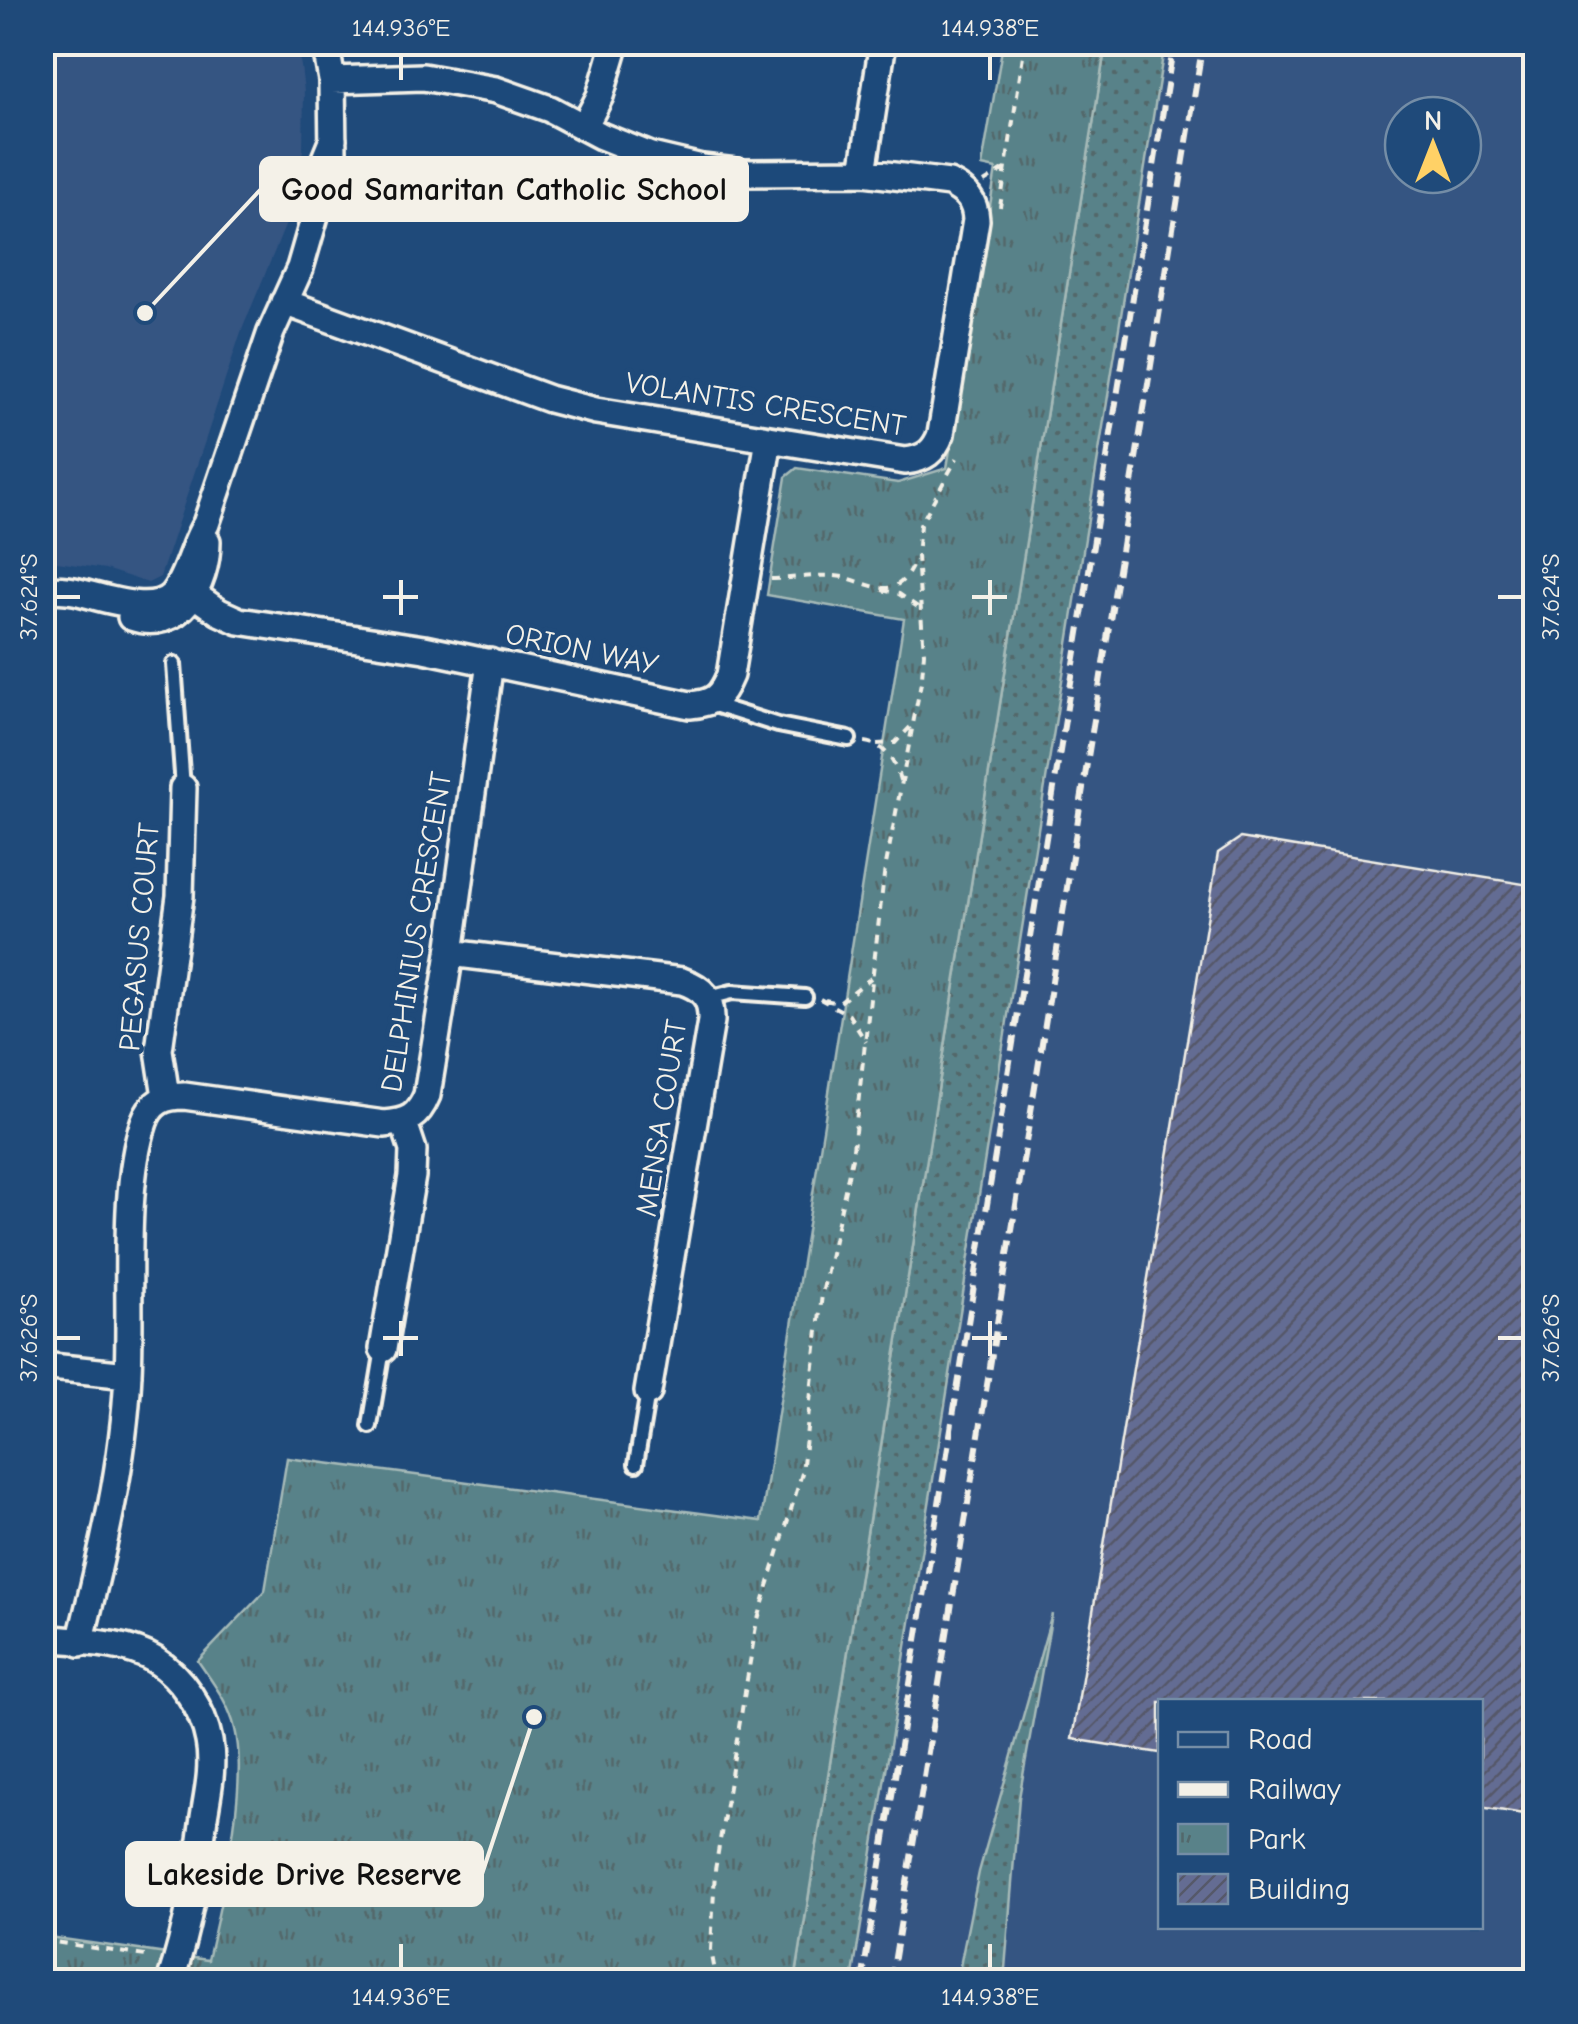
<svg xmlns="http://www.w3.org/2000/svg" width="1578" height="2024" viewBox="0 0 1578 2024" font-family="'Comic Neue',sans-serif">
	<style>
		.built { fill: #345482; fill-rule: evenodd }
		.grass { fill: url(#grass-dots); stroke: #a6bab8; stroke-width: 2.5 }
		.park { fill: url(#park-tufts); stroke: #a6bab8; stroke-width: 2.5 }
		.building { fill: url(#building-hatch); stroke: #f4f1e8; stroke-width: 2.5 }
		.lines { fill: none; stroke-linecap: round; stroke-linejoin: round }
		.service-casing { stroke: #f4f1e8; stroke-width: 20 }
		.minor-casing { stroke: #f4f1e8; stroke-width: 32 }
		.path { stroke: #f4f1e8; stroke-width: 4; stroke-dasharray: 8 8; stroke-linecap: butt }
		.service { stroke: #1f4a7a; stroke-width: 12 }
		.minor { stroke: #1f4a7a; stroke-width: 25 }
		.rail { stroke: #f4f1e8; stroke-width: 6; stroke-dasharray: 15 8; stroke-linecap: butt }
		.ticks { fill: none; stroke: #f4f1e8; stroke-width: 4 }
		.labels { text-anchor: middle; stroke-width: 9; stroke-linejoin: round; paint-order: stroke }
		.street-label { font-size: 30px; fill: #f4f1e8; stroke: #1f4a7a }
		.leader { fill: none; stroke: #f4f1e8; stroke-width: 4 }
		.callout-dot { fill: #f4f1e8; stroke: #1f4a7a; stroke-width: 4 }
		.callout { fill: #f4f1e8; stroke: #f4f1e8; stroke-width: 4 }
		.callout-label { font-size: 32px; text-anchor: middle; font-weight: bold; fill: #111 }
		.neatline { fill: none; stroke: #f4f1e8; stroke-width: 4 }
		.ticks-label { font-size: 25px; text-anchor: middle; fill: #f4f1e8 }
	</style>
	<defs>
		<pattern id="grass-dots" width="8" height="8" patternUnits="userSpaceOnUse" patternTransform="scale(2.5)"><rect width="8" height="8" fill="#598289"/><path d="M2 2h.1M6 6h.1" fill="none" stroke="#52686b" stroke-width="1.8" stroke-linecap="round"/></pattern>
		<pattern id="park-tufts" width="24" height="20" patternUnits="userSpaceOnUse" patternTransform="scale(2.5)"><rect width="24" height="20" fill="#598289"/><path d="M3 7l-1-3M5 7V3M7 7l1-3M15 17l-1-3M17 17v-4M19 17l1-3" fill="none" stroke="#52686b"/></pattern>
		<pattern id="building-hatch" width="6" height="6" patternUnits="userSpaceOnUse" patternTransform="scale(2.5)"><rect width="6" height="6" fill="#646c93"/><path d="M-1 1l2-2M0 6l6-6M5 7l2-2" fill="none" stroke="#555869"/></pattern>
	</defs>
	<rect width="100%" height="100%" fill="#1f4a7a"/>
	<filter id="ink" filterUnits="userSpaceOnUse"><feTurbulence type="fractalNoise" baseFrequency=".01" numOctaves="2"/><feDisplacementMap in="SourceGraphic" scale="20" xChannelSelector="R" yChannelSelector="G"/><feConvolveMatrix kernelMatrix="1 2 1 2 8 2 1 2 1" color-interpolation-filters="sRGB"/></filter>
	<g filter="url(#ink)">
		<path class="built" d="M42 43H296L301 66 304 91 303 150 288 219 241 332 160 577 148 583 105 569 43 560Z
			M1165 43H1535V1981H1004L1019 1798 1049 1628 979 1872 957 1981 852 1982ZM1403 115H1463V175H1403ZM1160 1702H1480V1926H1160Z"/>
		<path class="grass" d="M1106 43H1165L852 1981 795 1982Z
			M1052 1614 1019 1798 1004 1981H957L979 1872Z"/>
		<path class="park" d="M1003 43H1106L795 1981H43L42 1936 208 1960C221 1903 249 1784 235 1729 229 1703 213 1683 198 1661L265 1591 287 1458 761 1521 904 619 767 595 786 477 797 468 898 483 947 468 996 169 982 166Z"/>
		<path class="building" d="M1240 838 1536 886V1816L1480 1807V1702H1160V1753L1072 1739 1218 853Z"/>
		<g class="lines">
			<defs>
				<path id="service" d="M174 664 183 788
					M711 704 778 725 849 739
					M709 998 732 992 805 997
					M370 1426 383 1349
					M636 1464 648 1392"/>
				<path id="minor" d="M325 42 332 80 333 154
					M584 127 600 96 616 42
					M863 172 883 42
					M284 302 549 399 596 411 905 461C925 459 934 452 941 434L976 220C975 201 967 192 949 183L863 172 744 173 702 168 651 156 601 136 550 109 496 90 423 77 332 80
					M179 584 219 612 239 621 424 649 690 705C714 703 721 697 730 675L769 439
					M42 589C53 589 64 589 74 591 99 596 152 617 172 595 188 576 192 545 206 524L271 332 300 268 315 216V183L333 139
					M131 617C180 634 207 585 207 541
					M450 953 682 981C703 988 712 998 711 1021L648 1392
					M166 1096 159 1050 180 896 183 788
					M383 1349 412 1176 413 1150 404 1123
					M42 1366 128 1375
					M42 1638C78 1642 124 1641 155 1660 182 1677 203 1709 209 1741 214 1766 208 1792 204 1817 197 1873 188 1928 170 1982
					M80 1643C102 1554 124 1465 128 1373 132 1300 121 1190 144 1122 151 1102 164 1096 184 1096L384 1124C408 1122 418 1117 427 1095L450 953 490 662"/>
			</defs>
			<use href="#service" class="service-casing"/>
			<use href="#minor" class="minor-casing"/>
			<path class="path" d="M984 182 1005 169
				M1000 207 1025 42
				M771 579C791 579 825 573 843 577 875 585 897 604 915 560
				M882 590 899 594 922 610
				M865 742C887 745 896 764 901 784
				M877 744 895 743 914 723
				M820 999 849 1015 866 1042
				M825 1000 839 1003 871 978
				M42 1940 152 1957
				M717 1982 711 1950 715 1870 756 1626 802 1473 822 1294 852 1158 884 875 922 677 924 653 917 556 920 525 957 458"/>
			<use href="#service" class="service"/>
			<use href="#minor" class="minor"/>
			<path class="rail" d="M862 1982 1174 42
				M891 1982 1203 42"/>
		</g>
	</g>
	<path class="ticks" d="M401 55V80M990 55V80M401 580V615M990 580V615M55 597H80M383 597H418M972 597H1007M1498 597H1523M401 1321V1356M990 1321V1356M55 1338H80M383 1338H418M972 1338H1007M1498 1338H1523M401 1944V1969M990 1944V1969"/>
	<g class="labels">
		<g class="street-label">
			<text transform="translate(766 404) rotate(9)" y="10">VOLANTIS CRESCENT</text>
			<text transform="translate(582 649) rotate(12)" y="10">ORION WAY</text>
			<text transform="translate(416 932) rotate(-81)" y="10">DELPHINIUS CRESCENT</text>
			<text transform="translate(139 937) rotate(-85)" y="10">PEGASUS COURT</text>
			<text transform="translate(661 1118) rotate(-81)" y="10">MENSA COURT</text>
		</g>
	</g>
	<path class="leader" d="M145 313L261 189M534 1717L482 1874"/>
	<g class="callout-dot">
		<circle cx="145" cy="313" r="10"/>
		<circle cx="534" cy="1717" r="10"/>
	</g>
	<g class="callout">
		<rect x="261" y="158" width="486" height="62" rx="10"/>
		<rect x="127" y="1843" width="355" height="62" rx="10"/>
	</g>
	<g class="callout-label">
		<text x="504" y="200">Good Samaritan Catholic School</text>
		<text x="304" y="1885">Lakeside Drive Reserve</text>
	</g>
	<rect width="1578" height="2024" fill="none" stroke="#1f4a7a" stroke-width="110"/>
	<rect x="1158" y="1699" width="325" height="230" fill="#1f4a7a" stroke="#748da6" stroke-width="2.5"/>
	<rect x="1178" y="1732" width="50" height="15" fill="#1f4a7a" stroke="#748da6" stroke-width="2.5"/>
	<text x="1248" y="1749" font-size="30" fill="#f4f1e8">Road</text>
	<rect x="1178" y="1782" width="50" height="15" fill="#f4f1e8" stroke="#748da6" stroke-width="2.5"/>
	<text x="1248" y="1799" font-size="30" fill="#f4f1e8">Railway</text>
	<rect x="1178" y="1824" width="50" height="30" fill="url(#park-tufts)" stroke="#748da6" stroke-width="2.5"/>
	<text x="1248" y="1849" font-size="30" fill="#f4f1e8">Park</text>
	<rect x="1178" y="1874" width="50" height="30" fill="url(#building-hatch)" stroke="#748da6" stroke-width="2.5"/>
	<text x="1248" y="1899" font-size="30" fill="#f4f1e8">Building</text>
	<g transform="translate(1433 145)"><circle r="48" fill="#1f4a7a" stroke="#748da6" stroke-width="2.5"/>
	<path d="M0-8L18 38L0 25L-18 38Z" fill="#ffd166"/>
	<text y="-15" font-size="28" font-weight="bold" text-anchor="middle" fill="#f4f1e8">N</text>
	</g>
	<rect x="55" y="55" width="1468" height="1914" class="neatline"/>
	<g class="ticks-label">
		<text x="401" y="36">144.936°E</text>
		<text x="990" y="36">144.938°E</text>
		<text transform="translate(28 597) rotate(-90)" y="9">37.624°S</text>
		<text transform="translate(1550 597) rotate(-90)" y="9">37.624°S</text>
		<text transform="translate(28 1338) rotate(-90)" y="9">37.626°S</text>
		<text transform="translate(1550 1338) rotate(-90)" y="9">37.626°S</text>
		<text x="401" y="2005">144.936°E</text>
		<text x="990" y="2005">144.938°E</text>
	</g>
</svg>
